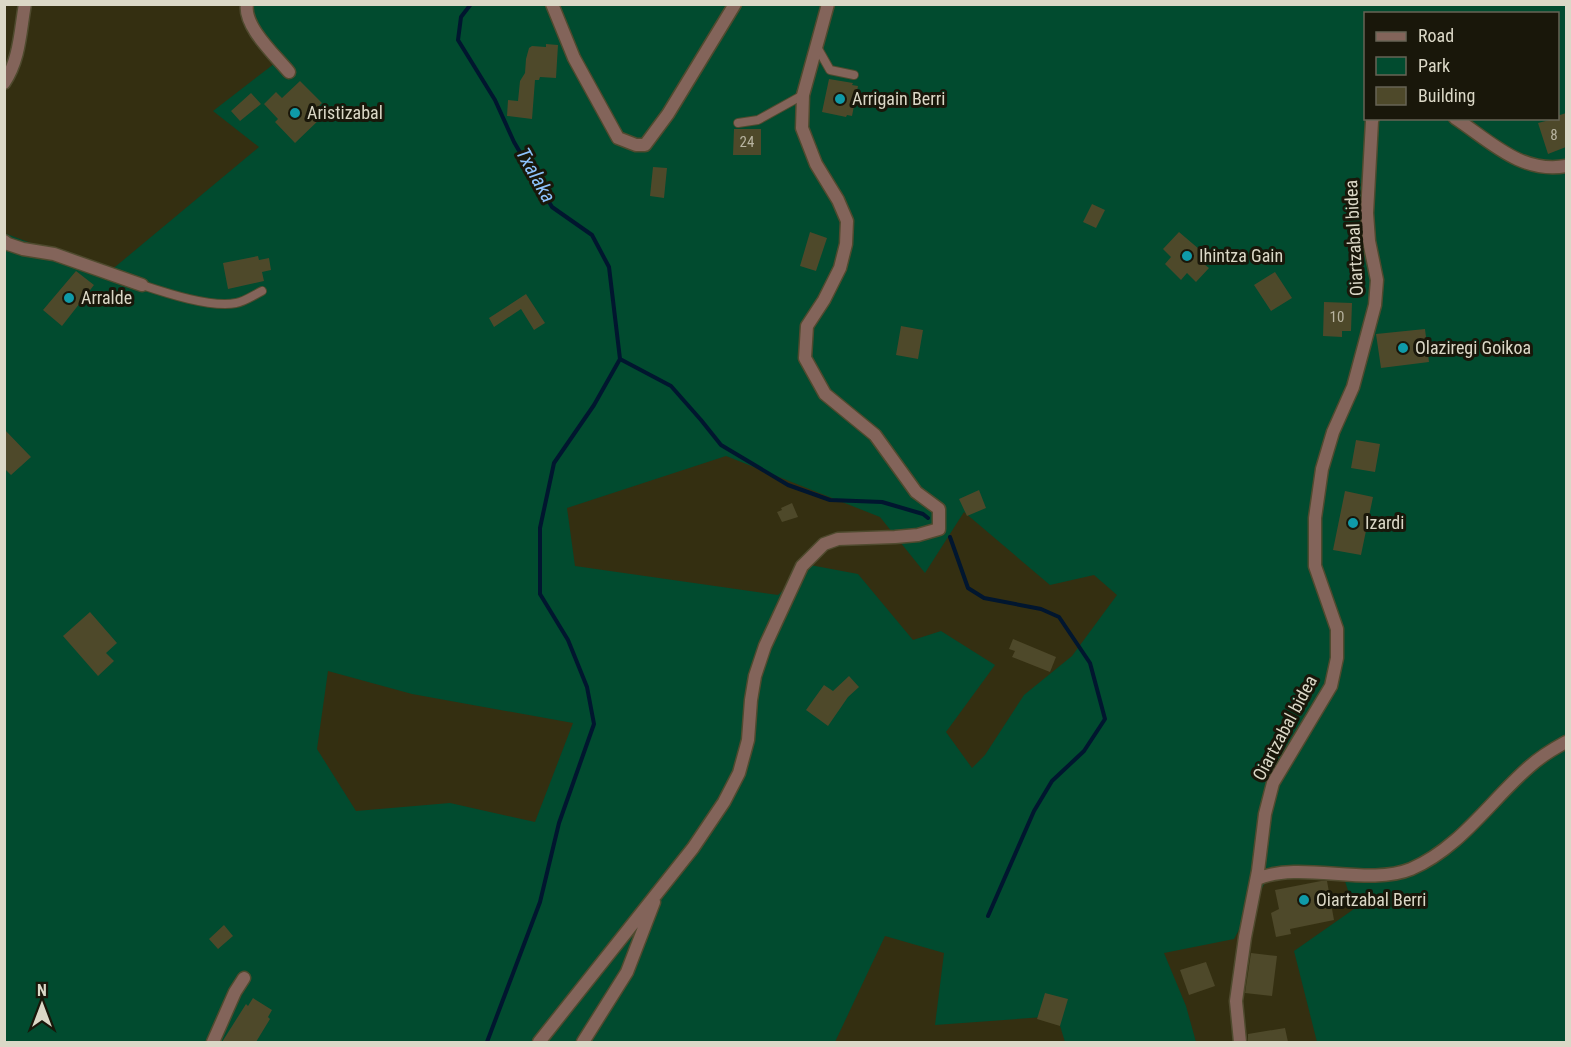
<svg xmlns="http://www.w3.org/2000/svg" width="1571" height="1047" viewBox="0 0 1571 1047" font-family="'Roboto Condensed',sans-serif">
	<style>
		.green { fill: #014b2f; fill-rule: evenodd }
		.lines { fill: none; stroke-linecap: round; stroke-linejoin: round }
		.stream { stroke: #01162f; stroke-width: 4 }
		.building { fill: #4e492a }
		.lane-casing { stroke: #4f4a2e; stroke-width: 10 }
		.street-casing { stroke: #4f4a2e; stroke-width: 15 }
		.lane { stroke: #83645a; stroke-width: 8 }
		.street { stroke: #83645a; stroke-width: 12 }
		.culture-dot { fill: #0f9aa8; stroke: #19170a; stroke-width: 2 }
		.labels { text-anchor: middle; stroke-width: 6; stroke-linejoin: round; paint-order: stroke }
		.number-label { font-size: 15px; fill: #b8b4a0 }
		.poi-label { font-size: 18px; fill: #dbd8c7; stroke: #19170a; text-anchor: start }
		.street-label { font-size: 18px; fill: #dbd8c7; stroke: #19170a }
		.water-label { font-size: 20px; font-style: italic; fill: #8fc4fe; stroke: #19170a }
	</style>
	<rect width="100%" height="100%" fill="#342f11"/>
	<path class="green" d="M253 5H1566V1042H1317L1294 951 1354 909 1342 872H1271L1234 939 1164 953 1186 1006 1196 1042H1065L1057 1016 935 1025 944 953 885 936 835 1042H5L4 233 109 272 259 147 213 111 283 57 251 17ZM1366 14H1558V118H1366ZM726 456 880 517 925 573 964 512 1050 585 1094 575 1117 595 1072 656 1024 695 985 755 972 768 946 732 995 665 941 631 913 640 858 574 810 565 778 595 575 566 567 508ZM328 671 412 694 573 723 535 822 450 803 356 811 317 749Z"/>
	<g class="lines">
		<path class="stream" d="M471 4 461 17 458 40 495 100 514 142 552 207 592 235 609 267 620 359 594 405 554 463 540 528V594L568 640 587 687 594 724 559 823 540 902 487 1042
			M620 359 671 386 701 420 721 445 788 485 830 500 882 502 923 514 928 518
			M950 537 968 588 984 598 1041 609 1059 617 1090 663 1105 719 1084 751 1052 781 1034 811 988 916"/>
	</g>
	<path class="building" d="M546 44 558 45 556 78 540 77 539 80H535L532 119 507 116 508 100 518 101 520 81 525 73 526 59 529 48 532 46 546 47Z
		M829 79 853 83 852 85 858 86 852 116 847 115 846 117 822 112Z
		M300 81 322 103 315 110 322 117 295 143 275 122 278 119 264 104 276 92 282 98Z
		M251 93 261 104 240 121 231 111Z
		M1566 113V147L1548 154 1538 123 1557 118V116Z
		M734 129H761V155H733Z
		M653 167 667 168 664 198 650 196Z
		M1092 204 1105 210 1096 228 1083 222Z
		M810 232 827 238 816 271 800 266Z
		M1179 232 1206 255 1200 261 1209 268 1196 282 1187 273 1181 280 1165 264 1171 257 1163 249Z
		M258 256 259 260 269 258 271 270 262 272 264 281 228 289 223 263Z
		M76 271 94 285 62 326 43 310Z
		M1275 272 1292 298 1271 311 1254 285Z
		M526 294 545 323 534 330 521 309 494 327 489 318Z
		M1324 302 1352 303 1351 331H1342V337L1323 336Z
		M901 326 923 330 918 359 896 355Z
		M1425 329 1429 362 1381 368 1376 334Z
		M4 429 31 457 11 475 4 468Z
		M1356 440 1380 444 1375 472 1351 468Z
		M979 490 986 508 967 516 959 499Z
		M1345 491 1373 497 1361 555 1333 550Z
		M792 503 798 517 782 522 777 512 782 510 781 508Z
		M90 612 117 643 106 653 114 661 98 676 63 636Z
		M1013 639 1056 657 1050 672 1012 657 1015 651 1009 649Z
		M849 676 859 687 848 697 828 726 806 710 824 685 833 691Z
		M1321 881H1327L1334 920 1290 929 1291 934 1276 937 1271 913 1279 909 1275 890Z
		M224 925 233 936 218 949 209 939Z
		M1251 953 1277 956 1272 996 1245 993Z
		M1206 962 1215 986 1189 995 1180 970Z
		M1045 993 1068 999 1060 1026 1037 1019Z
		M253 998 272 1010 268 1017 270 1019 256 1042H222L246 1004 248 1006Z
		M1285 1028 1288 1042H1248V1034Z"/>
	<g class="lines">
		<defs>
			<path id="lane" d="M817 47 830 70 854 75
				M738 123 758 120 803 95
				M142 285C166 293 211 308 236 303 244 302 254 295 262 291"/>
			<path id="street" d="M247 4C243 26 275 55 289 72
				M552 4 574 58 618 138 636 145H645L668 114 735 4
				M4 83C20 59 20 32 25 4
				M1455 118C1490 141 1521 174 1566 166
				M4 241 8 244 23 249 54 254 142 285
				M1257 879C1301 860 1367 887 1411 869 1460 848 1490 801 1529 767 1540 757 1553 749 1566 742
				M213 1042 235 992 244 978
				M539 1042 693 848 724 802 739 773 748 740 751 700 755 676 765 646 802 566 824 544 838 539 895 537 918 535 939 529V509L916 492 875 435 825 394 805 358 807 326 824 300 840 268 846 244 847 221 838 200 816 164 802 128 803 95 828 4
				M583 1042 627 972 654 902
				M1240 1042 1236 1001 1245 937 1258 871 1265 814 1273 783 1331 686 1337 658V629L1315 566V518L1322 469 1333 432 1353 387 1375 305 1377 280 1369 241 1367 213 1372 121 1373 118"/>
		</defs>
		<use href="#lane" class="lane-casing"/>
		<use href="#street" class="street-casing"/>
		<use href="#lane" class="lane"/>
		<use href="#street" class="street"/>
	</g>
	<g class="culture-dot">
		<circle cx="840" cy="99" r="6"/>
		<circle cx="295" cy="113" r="6"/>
		<circle cx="1187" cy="256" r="6"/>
		<circle cx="69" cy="298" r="6"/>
		<circle cx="1403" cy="348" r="6"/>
		<circle cx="1353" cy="523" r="6"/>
		<circle cx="1304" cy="900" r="6"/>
	</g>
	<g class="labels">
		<g class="number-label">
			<text x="1554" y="140">8</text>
			<text x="747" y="147">24</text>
			<text x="1337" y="322">10</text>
		</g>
		<g class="poi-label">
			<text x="852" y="105">Arrigain Berri</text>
			<text x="307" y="119">Aristizabal</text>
			<text x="1199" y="262">Ihintza Gain</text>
			<text x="81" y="304">Arralde</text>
			<text x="1415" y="354">Olaziregi Goikoa</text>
			<text x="1365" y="529">Izardi</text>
			<text x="1316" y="906">Oiartzabal Berri</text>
		</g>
		<g class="street-label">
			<text transform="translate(1354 238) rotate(-93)" y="6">Oiartzabal bidea</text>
			<text transform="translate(1285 728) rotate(-62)" y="6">Oiartzabal bidea</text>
		</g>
		<g class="water-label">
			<text transform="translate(536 175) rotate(61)" y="7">Txalaka</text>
		</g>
	</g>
	<rect width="1571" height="1047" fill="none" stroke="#dbd8c7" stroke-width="12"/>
	<rect x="1364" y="12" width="195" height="108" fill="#19170a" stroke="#676456" stroke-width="1.5"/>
	<rect x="1376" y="32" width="30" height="9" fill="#83645a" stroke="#676456" stroke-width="1.5"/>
	<text x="1418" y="42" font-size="18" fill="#dbd8c7">Road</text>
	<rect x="1376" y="57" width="30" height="18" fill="#014b2f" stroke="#676456" stroke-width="1.5"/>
	<text x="1418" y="72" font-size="18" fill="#dbd8c7">Park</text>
	<rect x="1376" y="87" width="30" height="18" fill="#4e492a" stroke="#676456" stroke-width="1.5"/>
	<text x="1418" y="102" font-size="18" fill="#dbd8c7">Building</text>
	<g transform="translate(42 1005)" stroke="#19170a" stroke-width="4.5" paint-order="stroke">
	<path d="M0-4.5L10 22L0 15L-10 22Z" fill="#dbd8c7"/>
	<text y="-9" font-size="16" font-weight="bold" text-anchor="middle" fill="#dbd8c7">N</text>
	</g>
</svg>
